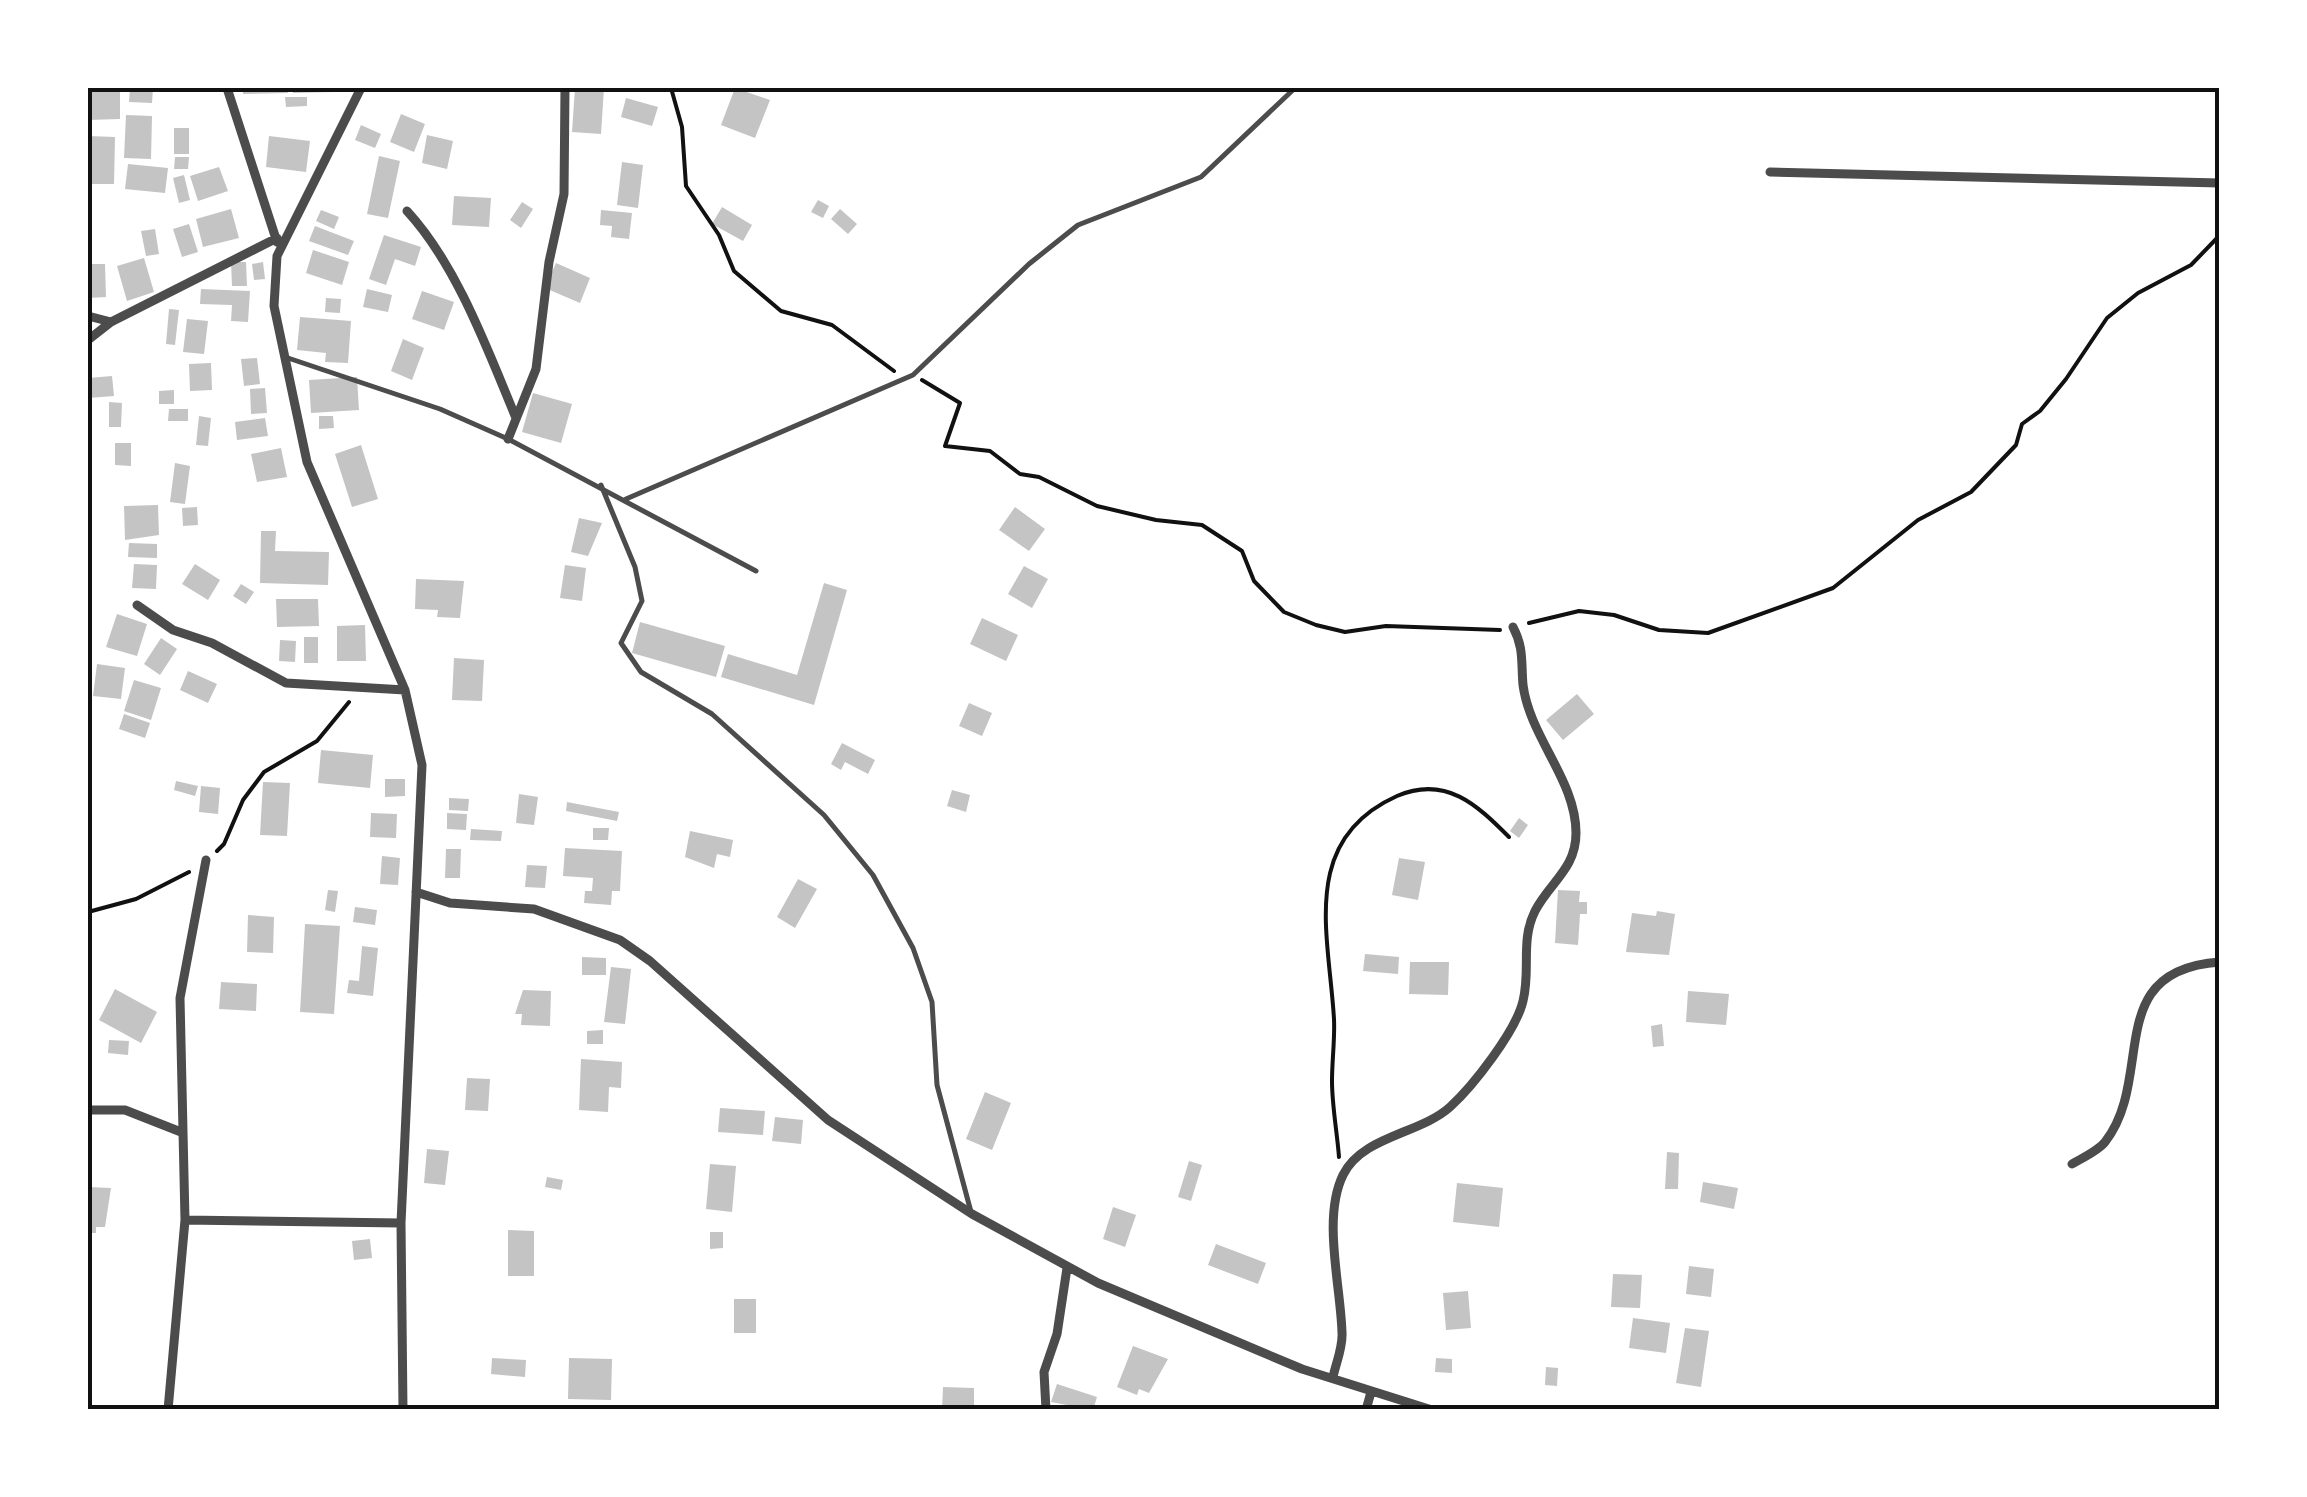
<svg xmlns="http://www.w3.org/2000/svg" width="2307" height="1497" viewBox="0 0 2307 1497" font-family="'Asap Condensed',sans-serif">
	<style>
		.building { fill: #c4c4c4 }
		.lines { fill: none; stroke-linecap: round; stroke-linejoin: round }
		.path { stroke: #111; stroke-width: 4 }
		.service { stroke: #4c4c4c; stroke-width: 5 }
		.minor { stroke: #4c4c4c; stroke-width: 9 }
		.neatline { fill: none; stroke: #111; stroke-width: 4 }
	</style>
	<rect width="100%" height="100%" fill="#fff"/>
	<path class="building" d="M88 88H120V119L88 120Z
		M130 88H153L152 103 129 102Z
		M243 88H287L288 93 243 94Z
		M293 88H334V92L293 93Z
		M575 88H604L601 134 572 132Z
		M735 88 770 100 755 138 721 125Z
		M285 97H307V106L286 107Z
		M626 98 658 107 652 126 621 117Z
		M401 114 425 124 414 152 390 142Z
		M126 115 152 116 151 159 124 158Z
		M361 125 381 134 375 148 355 140Z
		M174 128H189V154H174Z
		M427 135 453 141 447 169 422 163Z
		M88 136 115 137 114 184H88Z
		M269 136 310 141 306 172 266 167Z
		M379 156 400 161 388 218 367 214Z
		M175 157H189L188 169H174Z
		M622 162 643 165 638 208 617 205Z
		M128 164 168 168 165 193 125 189Z
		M219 167 228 191 198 201 190 176Z
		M184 175 190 200 179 203 173 178Z
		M454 196 491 198 489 227 452 225Z
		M818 200 829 206 823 218 811 212Z
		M522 202 533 209 521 228 510 220Z
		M722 207 752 225 743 241 712 224Z
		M231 209 239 238 203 247 196 219Z
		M840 209 857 224 848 234 831 219Z
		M321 210 339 217 334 229 316 221Z
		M601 210 632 213 629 239 611 237 612 226 600 225Z
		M189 224 198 252 182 257 173 229Z
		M315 226 354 241 348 255 309 241Z
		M155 229 159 254 146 256 141 231Z
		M384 235 421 247 415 266 395 259 386 285 369 279Z
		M313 250 349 262 342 285 306 273Z
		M144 258 154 292 127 301 117 266Z
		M231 262H246L247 286H232Z
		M263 262 265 279 254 280 252 264Z
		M556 263 590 278 580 303 545 288Z
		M88 264H105L106 297 88 298Z
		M201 289 250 291 248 322 231 321 232 305 200 304Z
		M367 289 392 295 388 312 363 307Z
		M422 291 454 302 444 330 412 319Z
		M326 298 341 299 340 313 325 312Z
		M169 309 179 310 175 345 166 344Z
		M300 317 351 321 348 363 325 362 326 353 297 350Z
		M187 319 208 321 204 354 183 352Z
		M403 339 424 348 412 380 391 371Z
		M257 358 260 384 244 386 241 359Z
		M211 363 212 390 190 391 189 364Z
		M112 376 114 396 88 398V378Z
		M357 377 359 410 311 413 309 380Z
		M265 388 267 413 251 414 250 389Z
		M174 390V404H159V391Z
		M533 393 572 404 561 443 522 432Z
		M109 402 122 403 121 427H109Z
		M169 409H188V421H168Z
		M199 416 211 418 208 446 196 445Z
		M319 416H333L334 428 319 429Z
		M265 418 268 436 237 440 235 422Z
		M115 443H131V466L115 465Z
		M361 445 378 499 352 507 335 454Z
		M281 448 287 477 257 482 251 454Z
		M175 463 190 466 185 504 170 502Z
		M158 505 159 535 125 540 124 506Z
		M197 507 198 525 183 526 182 508Z
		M1015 507 1045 529 1029 551 999 530Z
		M579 518 602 523 588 556 571 552Z
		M261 531H276L275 551 329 552 328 585 260 583Z
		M129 543 157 544V558L128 557Z
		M134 564 157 565 156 589 132 588Z
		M195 564 220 580 208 600 182 584Z
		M565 565 586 568 582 601 560 598Z
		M1024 566 1048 579 1032 608 1008 594Z
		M416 579 464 581 460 618 437 617 438 610 415 609Z
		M824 583 847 590 814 705 721 677 728 654 797 675Z
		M241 584 254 592 246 604 233 596Z
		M276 599H318L319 626 277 627Z
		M117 614 147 624 137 656 106 647Z
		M982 618 1018 635 1006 661 970 644Z
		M640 622 725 646 716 677 632 653Z
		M365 625 366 661H337V626Z
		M304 637H318V663H304Z
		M161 638 177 649 160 675 144 664Z
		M280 640 296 641 295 662 279 661Z
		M454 658 484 660 482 701 452 700Z
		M97 664 125 668 121 699 93 696Z
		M188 671 217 684 208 703 180 690Z
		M134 680 161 688 151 720 124 711Z
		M1577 694 1594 714 1563 740 1546 720Z
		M969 703 992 713 982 736 959 726Z
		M124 714 150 723 145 738 119 729Z
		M842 743 875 760 868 774 845 762 841 770 831 764Z
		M321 750 373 755 370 788 318 783Z
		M385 779H405V796L385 797Z
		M176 781 198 786 195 796 174 790Z
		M263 782 290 783 287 836 260 835Z
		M201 786 220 788 218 814 199 812Z
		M952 790 970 795 966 812 947 806Z
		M519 794 538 797 534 825 516 823Z
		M449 798 469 799 468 811 449 810Z
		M567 802 619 812 617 821 566 811Z
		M371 813 397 814 396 838 370 837Z
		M447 813 467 814 466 830 447 829Z
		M1519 818 1528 825 1519 838 1510 831Z
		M593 828H609L608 840H593Z
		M471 829 502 831 501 841 470 840Z
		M690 831 733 840 730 857 717 854 714 868 685 857Z
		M565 848 622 851 620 891H612L611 905 584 903 585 891H592L593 878 563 876Z
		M446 849H461L460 878H445Z
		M382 856 400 858 398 885 380 884Z
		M1399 858 1425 862 1418 900 1392 895Z
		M527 865 547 866 545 888 525 887Z
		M798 879 817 889 795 928 777 917Z
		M328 890 338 891 335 912 325 910Z
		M1558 890 1580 891 1579 902H1587V914H1580L1578 945 1555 943Z
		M355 907 377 910 375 925 353 922Z
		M1657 911 1675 914 1669 955 1626 952 1632 913 1656 916Z
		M248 915 274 917 273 953 247 952Z
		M305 924 340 926 334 1014 300 1012Z
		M362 946 378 948 373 996 347 993 349 980 359 981Z
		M1365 954 1399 957 1398 974 1363 971Z
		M582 957 606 958V975H582Z
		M1410 962H1449L1448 995 1409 994Z
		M611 967 631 969 625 1024 604 1022Z
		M221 982 257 984 256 1011 219 1009Z
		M115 989 157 1012 141 1043 99 1020Z
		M523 990 551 991 550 1026 521 1025 522 1014H515Z
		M1688 991 1729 994 1726 1025 1686 1022Z
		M1662 1024 1664 1046 1653 1047 1651 1026Z
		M603 1030V1044H587V1031Z
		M109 1040 129 1041 128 1055 108 1053Z
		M581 1059 622 1062 621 1088 609 1087 608 1112 579 1110Z
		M467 1078 490 1079 488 1111 465 1110Z
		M985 1092 1011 1103 992 1150 966 1139Z
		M720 1108 765 1111 763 1135 718 1132Z
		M775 1117 803 1120 801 1144 772 1141Z
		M427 1149 449 1151 445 1185 424 1183Z
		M1667 1152 1679 1153 1678 1189H1665Z
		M1189 1161 1202 1165 1191 1201 1178 1197Z
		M710 1164 736 1166 732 1212 706 1209Z
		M547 1177 563 1180 561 1190 545 1187Z
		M1703 1182 1738 1188 1734 1209 1700 1202Z
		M1457 1183 1503 1188 1499 1227 1453 1222Z
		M88 1187 111 1188 105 1227H96V1233H88Z
		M1113 1207 1136 1215 1125 1247 1103 1239Z
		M508 1230 534 1231V1276H508Z
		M710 1232H723V1248L710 1249Z
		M370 1239 372 1258 354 1260 352 1241Z
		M1216 1244 1266 1263 1258 1284 1208 1265Z
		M1689 1266 1714 1269 1711 1297 1686 1294Z
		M1613 1274 1642 1275 1640 1308 1611 1307Z
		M1468 1291 1471 1328 1446 1330 1443 1293Z
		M734 1299H756V1333H734Z
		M1633 1318 1670 1323 1666 1353 1629 1348Z
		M1685 1328 1709 1331 1701 1387 1676 1383Z
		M1133 1346 1168 1359 1149 1393 1139 1389 1137 1395 1117 1387Z
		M492 1358 526 1360 525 1377 491 1374Z
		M569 1358 612 1359 611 1400 568 1399Z
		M1436 1358 1452 1359V1373L1435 1372Z
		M1546 1367 1558 1368 1557 1386 1545 1385Z
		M1057 1384 1097 1397 1093 1410 1051 1402Z
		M943 1387 974 1388V1410H942Z"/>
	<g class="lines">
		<path class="path" d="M671 88 682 127 686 186 719 235 734 271 781 311 832 325 894 371
			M922 380 960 403 945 446 990 451 1020 474 1039 477 1097 506 1156 520 1202 525 1242 551 1254 581 1284 612 1316 625 1345 632 1386 626 1500 630
			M1529 623 1579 611 1614 615 1659 630 1708 633 1833 588 1918 520 1971 492 2016 445 2022 424 2040 411 2066 379 2107 318 2138 293 2191 265 2220 235
			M217 851 224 844 243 800 264 772 317 741 349 702
			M88 912 136 899 189 872
			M1339 1157C1337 1131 1332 1106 1332 1081 1332 1060 1335 1039 1334 1019 1329 934 1299 840 1397 796 1446 775 1477 805 1509 837"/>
		<path class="service" d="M285 357 440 409 508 439 756 571
			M601 485 635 567 642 601 621 643 641 672 712 714 824 815 873 875 913 948 932 1002 937 1085 971 1212
			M626 499 913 375 1029 264 1078 225 1201 177 1295 88"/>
		<path class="minor" d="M227 88 277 242
			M361 88 277 256 274 306 307 462 405 690 422 765 401 1223 403 1410
			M1770 172 2220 183
			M407 211C457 265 488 351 516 418
			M88 316 111 322
			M88 340 111 322 277 238
			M508 439 536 369 549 262 564 194 565 88
			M137 605 173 630 212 643 286 683 405 690
			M416 892 450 903 534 909 620 940 650 961 828 1120 972 1214 1098 1283 1302 1369 1432 1410
			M88 1110H125L181 1132
			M2072 1164C2082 1158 2098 1151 2105 1142 2156 1077 2101 970 2220 962
			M185 1220 401 1223
			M1333 1377C1336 1363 1343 1347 1342 1333 1341 1287 1322 1218 1343 1175 1362 1136 1420 1134 1450 1107 1473 1086 1516 1031 1523 1001 1531 970 1520 941 1535 911 1550 882 1576 869 1576 833 1576 780 1530 738 1523 685 1521 661 1524 648 1513 627
			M168 1410 185 1220 180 998 206 860
			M1046 1410 1044 1372 1057 1334 1067 1268
			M1366 1410 1371 1392"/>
	</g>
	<rect width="2307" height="1497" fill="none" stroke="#ffffff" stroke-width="180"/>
	<rect x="90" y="90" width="2127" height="1317" class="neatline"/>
</svg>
